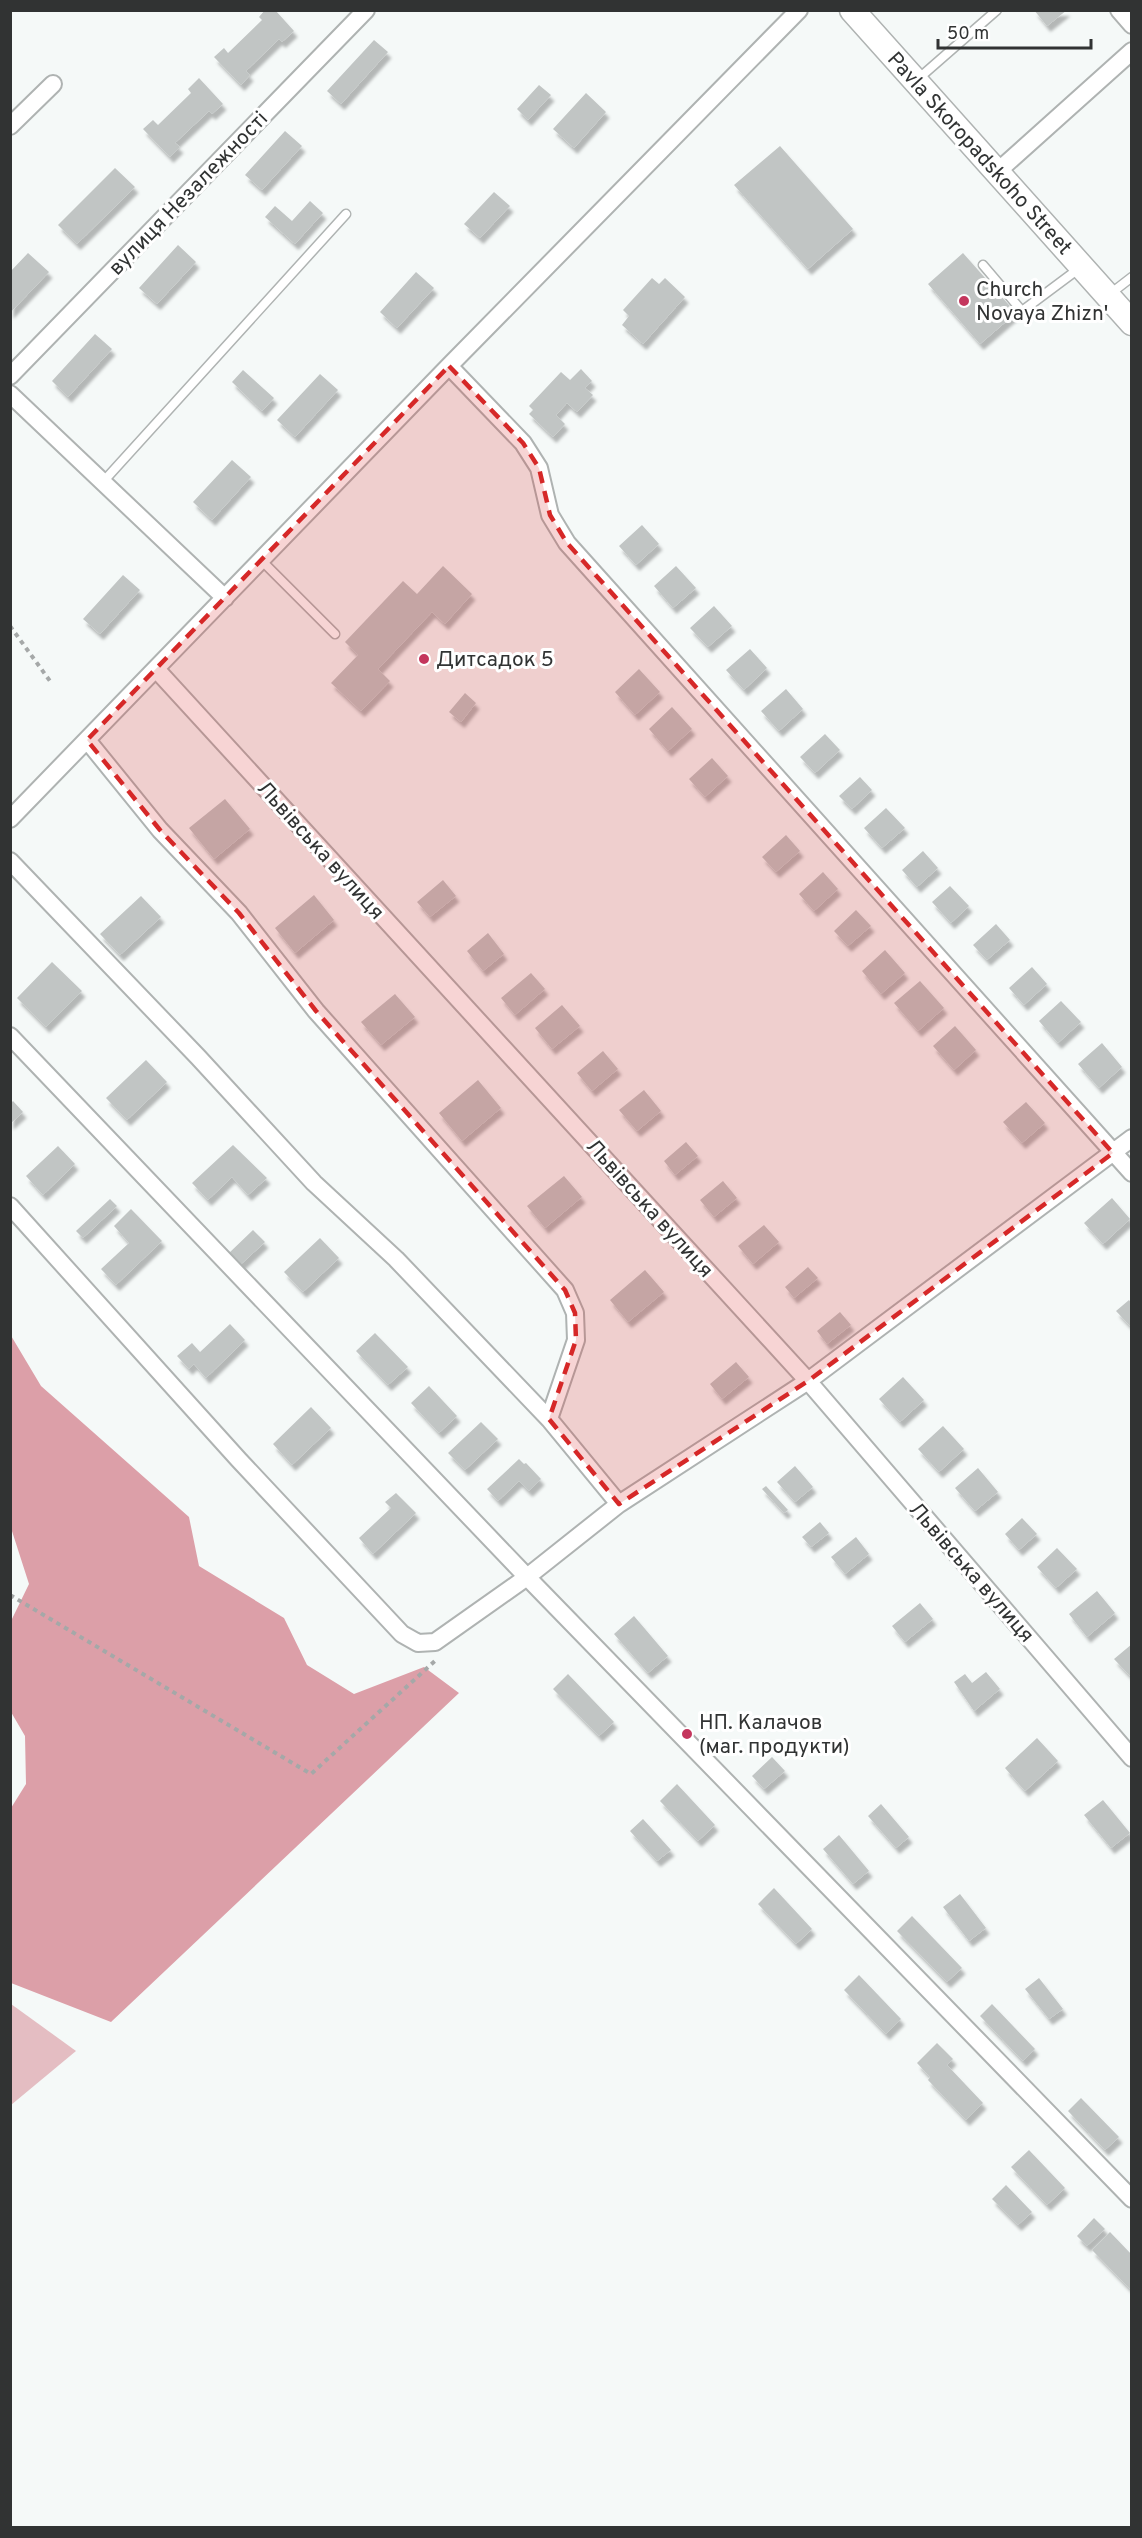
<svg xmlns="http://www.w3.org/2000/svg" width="1142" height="2538" viewBox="0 0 1142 2538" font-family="Overpass,sans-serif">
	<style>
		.green { fill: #e4bdc2 }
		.forest { fill: #dc9fa8 }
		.building { fill: #c1c5c4; filter: url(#shadow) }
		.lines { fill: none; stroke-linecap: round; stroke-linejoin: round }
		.lane-casing { stroke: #afb3b2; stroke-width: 11 }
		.street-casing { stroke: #afb3b2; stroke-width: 20 }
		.secondary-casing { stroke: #afb3b2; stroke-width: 27 }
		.path { stroke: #a5a8a8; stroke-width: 4; stroke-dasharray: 4.5 4.5; stroke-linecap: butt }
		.lane { stroke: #fff; stroke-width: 8 }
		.street { stroke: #fff; stroke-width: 16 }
		.secondary { stroke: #fff; stroke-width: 24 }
		.marked { fill: #d62828; fill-opacity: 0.2; stroke: #d62828; stroke-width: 4.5; stroke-dasharray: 12 8; stroke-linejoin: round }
		.poi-dot { fill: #c4365d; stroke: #fff; stroke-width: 2 }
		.labels { text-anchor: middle; stroke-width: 6; stroke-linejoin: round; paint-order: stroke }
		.street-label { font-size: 21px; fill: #313333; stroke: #fff }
		.poi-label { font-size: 21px; fill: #313333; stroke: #fff; text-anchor: start }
	</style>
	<defs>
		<filter id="shadow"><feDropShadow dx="3.5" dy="6" stdDeviation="1.5" flood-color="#0004"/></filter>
	</defs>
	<rect width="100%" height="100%" fill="#f5f9f8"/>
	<path class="green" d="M11 2004 76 2051 11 2105Z"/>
	<path class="forest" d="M10 1334 41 1386 189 1517 199 1566 284 1618 307 1665 354 1694 424 1667 459 1693 111 2022 11 1983V1808L26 1784 25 1736 11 1712V1621L29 1584 11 1528Z"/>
	<path class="building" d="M265 10 276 11 294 31 282 42 279 39 246 71 250 75 241 85 214 57 224 48 228 53 262 20 259 17Z
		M1034 10H1067L1047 26Z
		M374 40 388 52 341 104 327 91Z
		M199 78 223 104 212 114 209 111 175 143 180 147 170 157 143 129 153 120 158 125 191 93 188 89Z
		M539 85 551 95 528 120 517 109Z
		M586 93 606 112 574 148 553 129Z
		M285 131 302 146 262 190 245 175Z
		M780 146 853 229 808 269 734 185Z
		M115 168 135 187 77 244 58 225Z
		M494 192 510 206 480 238 464 224Z
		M310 201 323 213 295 244 265 217 275 206 292 221Z
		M178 245 196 262 157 304 139 288Z
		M28 253 49 272 10 313V272Z
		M963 253 1016 313 980 344 928 284Z
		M416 272 434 288 397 328 380 312Z
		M652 278 659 284 665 278 685 297 643 344 622 325 629 316 623 310Z
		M95 334 112 349 68 397 52 381Z
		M581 369 592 381 585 388 593 395 577 412 567 403 556 415 565 424 553 437 529 414 533 410 529 406 561 372 570 380Z
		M243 370 274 398 262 411 232 382Z
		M320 374 338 390 295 437 277 420Z
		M232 460 251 477 212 520 193 502Z
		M642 525 659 544 636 565 619 546Z
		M443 566 472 594 445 624 432 612 378 669 390 681 361 711 331 683 358 655 345 642 403 581 417 594Z
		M676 566 696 588 673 608 654 586Z
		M123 575 140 590 100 634 83 619Z
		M714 606 732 626 708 647 690 628Z
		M750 649 767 668 744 690 726 670Z
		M639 669 660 692 635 715 615 692Z
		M786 689 803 709 779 731 761 711Z
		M465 693 476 703 461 722 449 712Z
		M672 707 692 729 668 751 649 729Z
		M825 734 840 750 815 773 800 757Z
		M712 758 728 776 705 797 689 779Z
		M860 777 872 790 852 809 839 796Z
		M225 799 250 829 214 859 189 828Z
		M886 808 905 828 882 848 864 828Z
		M786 835 800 851 776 872 762 857Z
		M923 851 938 868 917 887 902 870Z
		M823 872 838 889 814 911 799 894Z
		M443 880 456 896 430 917 417 902Z
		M950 886 969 906 951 923 932 902Z
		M314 895 334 920 295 953 275 928Z
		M141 896 161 917 120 955 100 934Z
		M856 910 871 926 848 946 834 931Z
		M996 924 1010 940 987 960 973 945Z
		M488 933 504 954 483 971 467 951Z
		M885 950 905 973 881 994 862 971Z
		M52 962 82 991 46 1027 17 998Z
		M1032 967 1047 984 1024 1005 1009 988Z
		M531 973 545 989 515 1015 501 998Z
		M920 981 944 1008 918 1031 894 1003Z
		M395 994 415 1017 381 1045 361 1022Z
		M1061 1001 1081 1022 1058 1043 1039 1021Z
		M562 1005 580 1026 552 1049 535 1028Z
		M955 1026 976 1050 954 1070 933 1046Z
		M1102 1043 1122 1067 1099 1088 1078 1064Z
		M603 1051 618 1069 592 1091 577 1073Z
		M146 1060 167 1082 127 1120 106 1098Z
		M478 1080 501 1108 462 1141 439 1113Z
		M644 1090 661 1111 637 1131 619 1110Z
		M13 1101 23 1112 10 1124V1104Z
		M1026 1102 1045 1123 1022 1143 1003 1122Z
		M686 1142 698 1156 675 1175 664 1161Z
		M233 1145 267 1178 248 1195 232 1177 208 1200 192 1183Z
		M58 1146 75 1164 43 1195 26 1176Z
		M564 1176 582 1197 545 1228 527 1206Z
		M723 1181 737 1198 714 1217 700 1200Z
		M1112 1198 1130 1219 1103 1244 1084 1223Z
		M110 1199 117 1206 83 1238 76 1231Z
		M131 1209 162 1241 116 1285 101 1269 129 1243 114 1226Z
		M764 1225 779 1242 753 1264 738 1246Z
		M253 1230 265 1242 239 1266 228 1254Z
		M320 1238 339 1258 303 1292 284 1272Z
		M808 1267 818 1278 794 1298 785 1287Z
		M645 1270 664 1292 628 1322 610 1300Z
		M1129 1300 1132 1304V1328L1116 1311Z
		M840 1312 851 1325 827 1344 817 1331Z
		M230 1324 245 1340 206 1378 194 1364 189 1369 177 1356 192 1343 200 1352Z
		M375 1333 408 1367 388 1385 356 1351Z
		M736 1362 749 1377 722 1399 710 1384Z
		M903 1377 924 1400 900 1422 879 1399Z
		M429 1386 457 1416 439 1433 411 1403Z
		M311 1407 331 1428 292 1465 273 1444Z
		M481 1422 498 1439 465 1470 448 1453Z
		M943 1426 964 1449 939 1472 918 1449Z
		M519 1459 524 1464 526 1463 541 1479 529 1491 519 1481 498 1501 487 1489Z
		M795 1466 813 1487 795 1502 777 1482Z
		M978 1468 998 1492 975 1511 955 1488Z
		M766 1486 788 1510 784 1513 762 1489Z
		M396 1493 416 1513 373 1554 359 1538 391 1508 385 1502Z
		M1022 1518 1037 1534 1019 1550 1005 1534Z
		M820 1522 829 1533 811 1547 802 1537Z
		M856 1537 869 1554 845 1574 831 1557Z
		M1057 1548 1077 1569 1056 1588 1037 1567Z
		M1097 1591 1115 1613 1087 1637 1069 1614Z
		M920 1603 933 1619 905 1642 892 1626Z
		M634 1616 668 1656 648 1673 614 1634Z
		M1132 1644V1678L1114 1659Z
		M986 1672 1000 1689 974 1711 954 1682 965 1674 972 1683Z
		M568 1674 614 1722 599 1736 553 1689Z
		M1037 1738 1058 1761 1025 1791 1005 1768Z
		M772 1757 785 1771 764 1789 752 1776Z
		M677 1784 715 1825 698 1841 660 1801Z
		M1103 1800 1130 1833 1111 1848 1084 1815Z
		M881 1804 909 1837 896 1848 868 1816Z
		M643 1819 671 1850 657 1861 630 1831Z
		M839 1835 869 1871 853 1884 823 1849Z
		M774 1888 812 1929 796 1944 758 1904Z
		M960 1894 986 1928 969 1941 943 1907Z
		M912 1916 962 1968 947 1982 897 1931Z
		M859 1975 901 2019 886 2034 844 1990Z
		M1039 1978 1063 2009 1049 2019 1025 1989Z
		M992 2004 1035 2049 1023 2061 980 2016Z
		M937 2043 953 2059 947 2065 983 2103 966 2120 928 2080 930 2077 917 2063Z
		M1081 2098 1119 2137 1105 2150 1068 2111Z
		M1029 2150 1065 2188 1047 2205 1011 2167Z
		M1006 2185 1032 2212 1018 2225 992 2199Z
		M1094 2218 1105 2229 1087 2246 1077 2236Z
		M1110 2232 1132 2255V2291L1092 2250Z"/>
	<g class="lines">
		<defs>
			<path id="lane" d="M918 79 997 10
				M983 265 1022 311 1081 267
				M1110 294 1132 277
				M102 483 346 214
				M261 560 335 634"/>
			<path id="street" d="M1119 10 1132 25
				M10 126 53 84
				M997 172 1132 51
				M449 366 523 443 539 468 550 515 567 543 1132 1173
				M10 376 366 10
				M10 394 225 598
				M156 669 808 1381 1132 1758
				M87 740 160 830 239 913 316 1011 565 1290 575 1313 576 1340 549 1419
				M10 819 449 366 799 10
				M10 861 198 1057 314 1183 396 1259 549 1419 619 1504
				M10 1036 527 1577 1132 2199
				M10 1206 239 1460 402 1634 418 1643 435 1642 527 1577 619 1504 808 1381 1132 1138"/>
			<path id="secondary" d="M852 10 1132 323"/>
		</defs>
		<use href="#lane" class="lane-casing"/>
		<use href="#street" class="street-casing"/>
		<use href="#secondary" class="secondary-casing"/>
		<path class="path" d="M10 626 50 681
			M10 1595 311 1774 436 1660"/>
		<use href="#lane" class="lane"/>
		<use href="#street" class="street"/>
		<use href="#secondary" class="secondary"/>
	</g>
	<path class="marked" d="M449 366 523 443 539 468 550 515 567 543 1113 1153 808 1381 619 1504 549 1419 576 1340 575 1313 565 1290 316 1011 239 913 160 830 87 740Z"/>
	<g class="poi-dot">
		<circle cx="964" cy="301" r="6"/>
		<circle cx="424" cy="659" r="6"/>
		<circle cx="687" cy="1734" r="6"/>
	</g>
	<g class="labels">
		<g class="street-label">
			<text transform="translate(980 153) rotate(48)" y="7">Pavla Skoropadskoho Street</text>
			<text transform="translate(188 193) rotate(-46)" y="7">вулиця Незалежності</text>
			<text transform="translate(321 850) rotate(48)" y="7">Львівська вулиця</text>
			<text transform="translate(650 1208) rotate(48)" y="7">Львівська вулиця</text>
			<text transform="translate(972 1572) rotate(49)" y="7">Львівська вулиця</text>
		</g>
		<g class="poi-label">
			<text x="976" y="296">Church<tspan x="976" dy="24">Novaya Zhizn'</tspan></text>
			<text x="436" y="666">Дитсадок 5</text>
			<text x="699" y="1729">НП. Калачов<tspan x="699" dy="24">(маг. продукти)</tspan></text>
		</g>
	</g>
	<rect width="1142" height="2538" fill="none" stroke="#313333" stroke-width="24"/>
	<path d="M938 39v9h153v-9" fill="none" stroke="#313333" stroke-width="3"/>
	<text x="947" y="39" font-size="18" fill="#313333" stroke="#ffffff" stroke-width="4.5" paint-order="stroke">50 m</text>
</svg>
